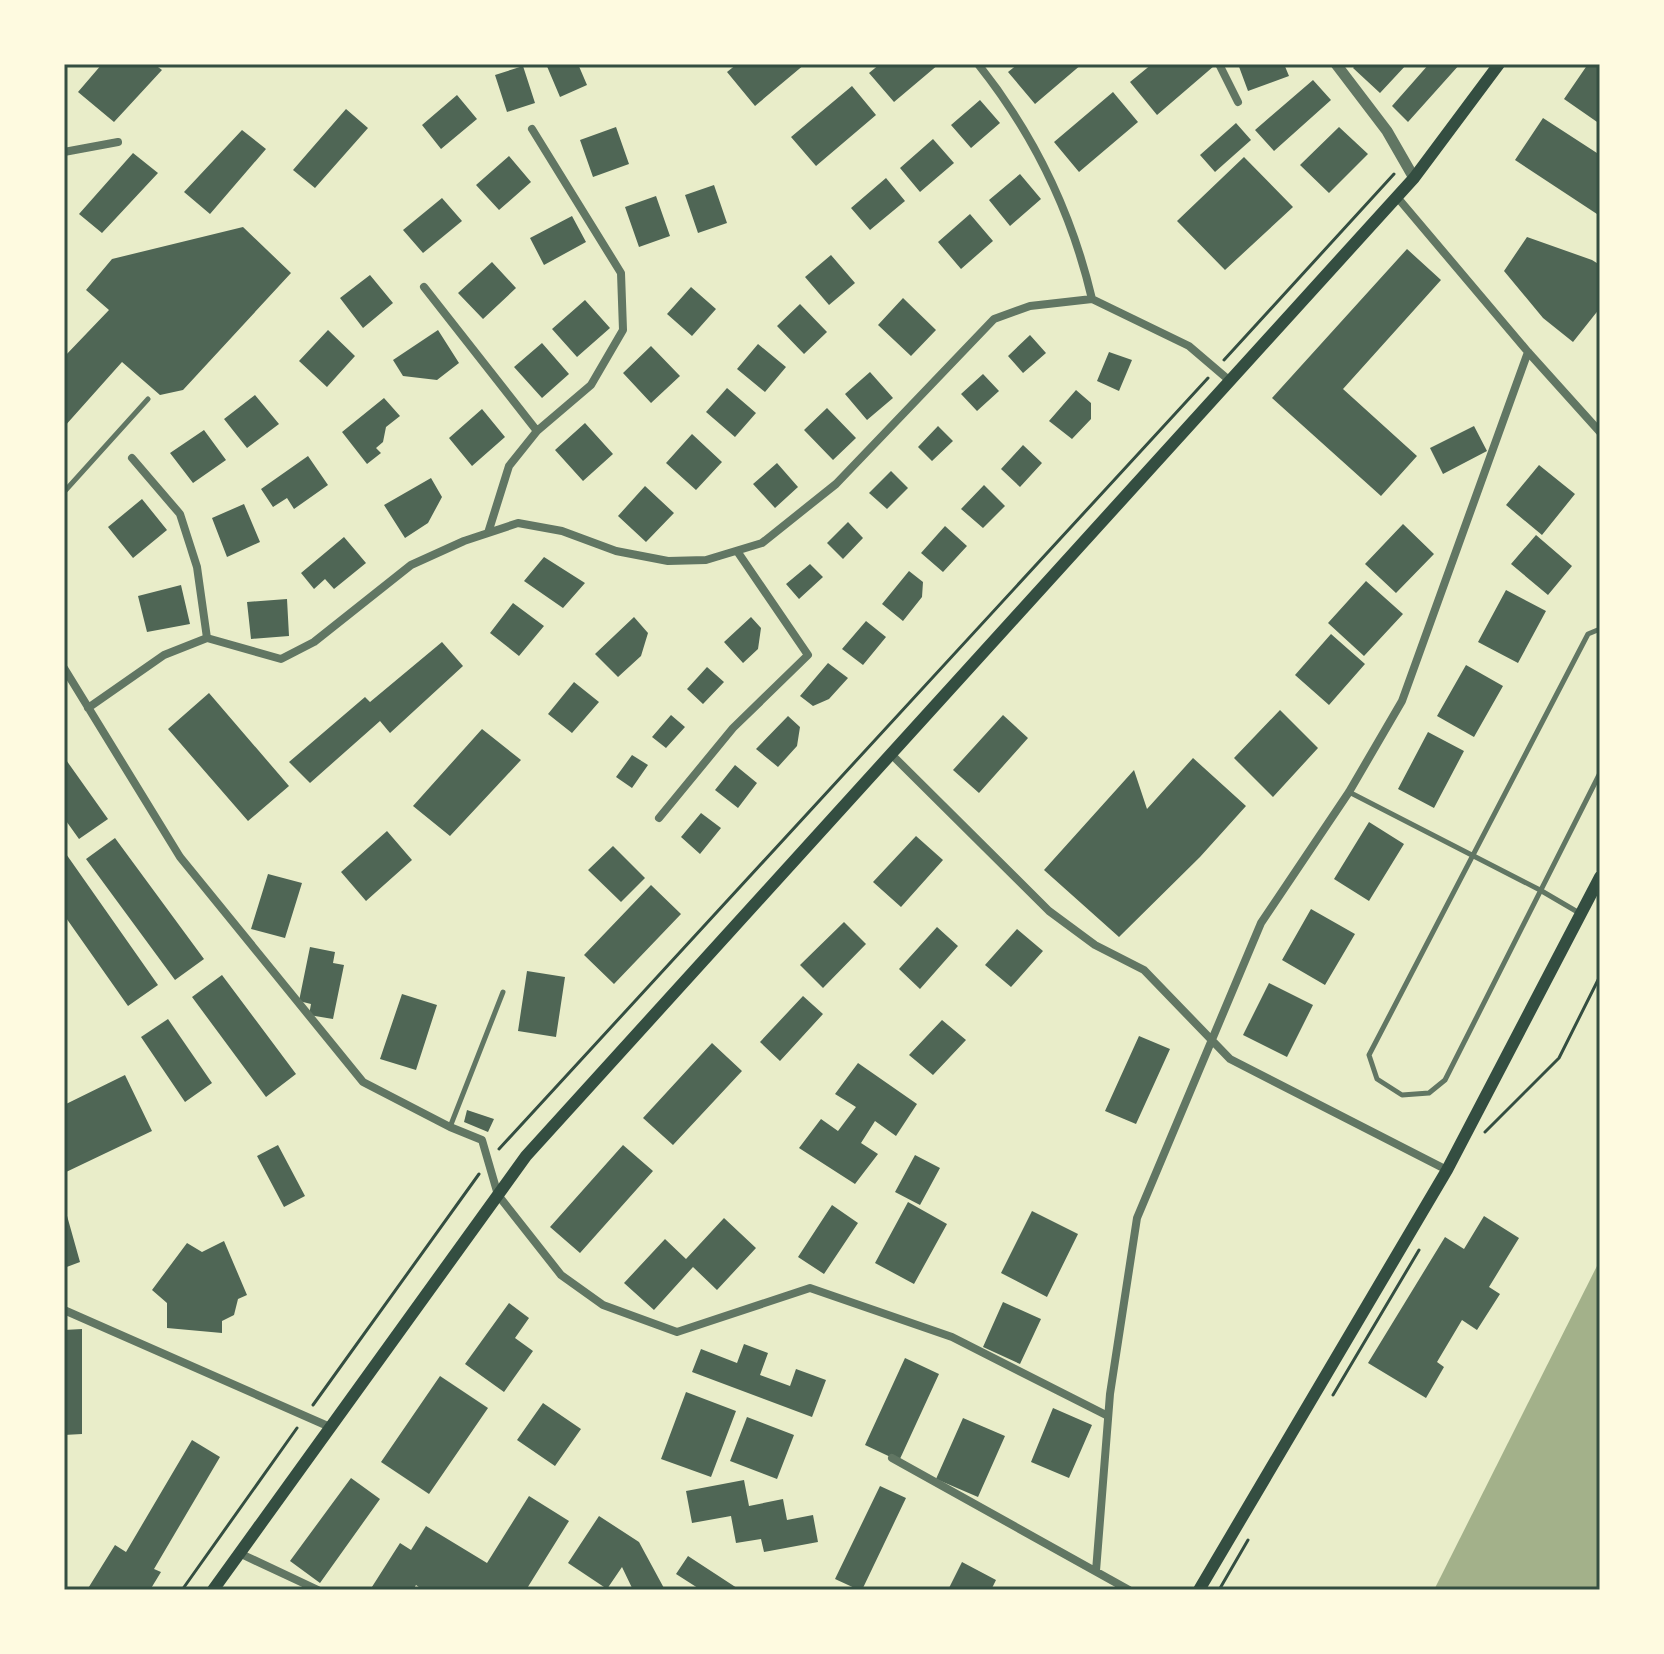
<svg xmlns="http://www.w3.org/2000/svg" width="1664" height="1654" viewBox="0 0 1664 1654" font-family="'Exo 2',sans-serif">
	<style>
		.water { fill: #a3b18a }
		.building { fill: #4f6655 }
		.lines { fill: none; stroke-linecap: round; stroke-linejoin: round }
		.path { stroke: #344e41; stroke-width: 3 }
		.service { stroke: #617663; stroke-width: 5 }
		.minor { stroke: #617663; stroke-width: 8 }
		.tertiary { stroke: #617663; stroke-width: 11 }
		.secondary { stroke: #344e41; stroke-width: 12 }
		.neatline { fill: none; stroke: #344e41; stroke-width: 3 }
	</style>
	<rect width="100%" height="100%" fill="#e9edc9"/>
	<path class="water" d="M1600 1260V1590H1434Z"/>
	<path class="building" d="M102 64H154L162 70 114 122 78 92Z
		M546 64H578L587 85 560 97Z
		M737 64H805L755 106 727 72Z
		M880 64H939L894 102 869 73Z
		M1018 64H1082L1035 104 1008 72Z
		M1152 64H1212L1214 66 1157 115 1130 82Z
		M1238 64H1284L1289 76 1248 91Z
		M1357 64H1407L1380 93 1353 68Z
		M1429 64H1460L1408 122 1392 106Z
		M1588 64H1600V124L1564 99Z
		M523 66 535 103 507 112 495 75Z
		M1313 80 1331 100 1274 151 1255 130Z
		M852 86 876 115 816 166 791 137Z
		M1113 92 1138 122 1079 172 1054 142Z
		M457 95 477 119 441 149 422 125Z
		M980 100 1000 123 971 148 951 125Z
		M346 109 368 128 315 188 293 170Z
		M1543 118 1600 155V216L1515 160Z
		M1236 123 1251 140 1215 172 1200 155Z
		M616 127 629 164 593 177 580 140Z
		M1339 127 1368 154 1329 193 1300 165Z
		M242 130 266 149 210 214 184 192Z
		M933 139 954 163 920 192 900 168Z
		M133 153 158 173 102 233 79 214Z
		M509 156 531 182 499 210 476 185Z
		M1244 157 1293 207 1225 270 1177 221Z
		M1020 174 1041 199 1010 226 989 200Z
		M886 178 905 201 870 230 851 208Z
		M714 185 727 223 698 233 685 195Z
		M656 196 670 236 639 247 625 207Z
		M442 198 462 221 423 253 403 230Z
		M970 214 993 241 961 269 938 242Z
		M572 216 586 242 544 265 530 238Z
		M243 227 291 273 183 390 160 395 122 362 64 427V357L109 310 86 290 112 259Z
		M1527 237 1592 260 1600 265V308L1573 342 1543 318 1504 271Z
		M1407 249 1441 280 1343 389 1417 456 1381 496 1272 398Z
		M831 255 855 283 829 305 805 277Z
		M492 262 516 288 483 319 458 293Z
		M370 275 393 303 363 328 340 298Z
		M691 287 716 309 692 336 667 314Z
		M903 298 936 330 911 356 878 325Z
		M585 300 610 328 577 357 552 329Z
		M800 304 827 332 804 354 777 326Z
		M328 330 355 356 327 387 299 361Z
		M438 330 459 363 437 380 403 376 393 360Z
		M1030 335 1046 353 1023 373 1008 356Z
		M542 343 569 374 542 398 514 367Z
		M758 344 786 367 765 392 737 369Z
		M651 346 680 376 651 403 623 373Z
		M1109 352 1132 360 1119 391 1097 381Z
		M870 372 893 398 867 420 845 394Z
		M983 374 999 391 977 411 961 394Z
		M727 388 756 413 735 437 706 412Z
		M1076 390 1091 403V419L1072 439 1049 421Z
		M255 395 279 424 247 448 224 419Z
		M384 398 400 416 386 427 383 442 376 448 381 453 367 464 342 432Z
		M827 408 856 438 833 460 804 430Z
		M482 409 505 437 472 466 449 438Z
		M585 423 613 454 583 481 555 450Z
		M938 426 953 441 932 461 918 447Z
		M1474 426 1487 451 1443 474 1430 448Z
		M204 430 226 460 193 483 170 453Z
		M692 434 722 462 696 490 666 463Z
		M1023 445 1042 463 1020 487 1001 469Z
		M308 456 328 485 294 509 287 498 273 507 261 489Z
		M777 463 798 487 775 508 753 484Z
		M1539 465 1575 494 1542 535 1506 505Z
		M891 471 908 488 887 509 869 493Z
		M431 478 442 497 428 523 405 538 384 505Z
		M984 485 1005 506 983 528 961 509Z
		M645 486 674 513 646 542 618 516Z
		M142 499 167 530 133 558 108 527Z
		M244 504 260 542 227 557 212 518Z
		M848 522 863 538 843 559 827 543Z
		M1403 524 1434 554 1396 593 1365 564Z
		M945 526 967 546 943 572 921 553Z
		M1536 535 1572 566 1548 595 1511 564Z
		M344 537 366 563 334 589 325 579 314 589 301 573Z
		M544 557 585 583 563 608 524 581Z
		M810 564 823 577 799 599 786 584Z
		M909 571 923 582 922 597 903 621 882 604Z
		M1366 581 1403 614 1364 656 1328 623Z
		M181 585 190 624 147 632 138 596Z
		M1506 590 1546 611 1518 663 1478 642Z
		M287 599 289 636 251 639 247 602Z
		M513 603 544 626 519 656 490 633Z
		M634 617 648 633 641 656 618 677 595 654Z
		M751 617 761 628 758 649 743 663 724 642Z
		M866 621 886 637 863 665 842 649Z
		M1331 634 1365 664 1329 705 1295 675Z
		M442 642 463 666 390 733 380 721 310 783 289 762 365 697 370 702Z
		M828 663 848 678 829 699 813 706 800 696Z
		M1466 665 1503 686 1474 737 1437 716Z
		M707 667 724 682 703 704 687 689Z
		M574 682 599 702 572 733 548 714Z
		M209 693 289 786 248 821 168 729Z
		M1280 710 1318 748 1273 797 1234 758Z
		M671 715 685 727 666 748 652 737Z
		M1003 715 1028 738 979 793 953 770Z
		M788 716 800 727 797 746 778 767 756 749Z
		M482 729 521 760 450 836 413 806Z
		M1428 732 1464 751 1434 808 1398 789Z
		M632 755 648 765 632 788 616 777Z
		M64 757 108 819 79 839 64 818Z
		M1193 758 1246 806 1200 857 1119 937 1044 870 1134 770 1147 809Z
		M735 765 757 783 738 808 715 790Z
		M701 813 721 828 700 854 681 837Z
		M1369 822 1404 844 1369 901 1334 879Z
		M387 831 412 860 366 901 341 872Z
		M916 836 943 860 901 907 873 882Z
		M115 838 204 959 175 980 86 859Z
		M613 846 645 878 621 902 588 870Z
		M64 851 158 985 128 1006 64 915Z
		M268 874 302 883 285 938 251 929Z
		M651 885 681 914 614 984 584 955Z
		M1311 909 1355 934 1325 985 1282 960Z
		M844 922 866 944 823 988 800 965Z
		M937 927 958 946 920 989 899 969Z
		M1017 929 1043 951 1011 987 985 965Z
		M310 947 335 952 333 963 344 965 333 1019 309 1015 311 1004 299 1001Z
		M527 971 565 977 556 1037 518 1031Z
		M222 975 296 1074 266 1097 192 997Z
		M1269 983 1313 1005 1287 1057 1243 1035Z
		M402 994 437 1005 416 1070 380 1059Z
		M803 996 823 1014 780 1061 760 1042Z
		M168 1019 212 1083 185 1102 141 1037Z
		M942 1020 966 1040 933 1075 909 1055Z
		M1139 1036 1170 1049 1136 1124 1105 1111Z
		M712 1043 742 1071 673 1145 643 1118Z
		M858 1063 917 1104 896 1136 875 1121 861 1143 878 1154 855 1184 799 1148 821 1119 838 1131 856 1107 835 1094Z
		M125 1075 152 1131 64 1173V1105Z
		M467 1110 494 1119 488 1132 464 1122Z
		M278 1145 305 1196 284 1207 257 1156Z
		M623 1145 653 1171 580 1253 550 1227Z
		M915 1155 940 1168 920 1205 895 1192Z
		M908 1202 947 1224 914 1284 875 1263Z
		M64 1205 80 1262 64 1268Z
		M832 1205 858 1223 824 1274 798 1257Z
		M1032 1211 1078 1234 1047 1297 1001 1273Z
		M1484 1216 1519 1238 1489 1287 1500 1294 1477 1330 1462 1320 1437 1362 1444 1367 1426 1398 1368 1363 1445 1237 1464 1249Z
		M724 1218 756 1248 717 1290 693 1267 654 1310 624 1283 665 1239 686 1259Z
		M224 1241 247 1295 238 1299 234 1315 222 1321V1333L167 1328V1303L152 1290 187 1243 202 1252Z
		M1003 1302 1041 1319 1020 1364 983 1347Z
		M509 1303 529 1318 515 1338 533 1351 504 1392 465 1364Z
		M82 1329V1434L64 1435V1330Z
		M744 1344 768 1353 760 1375 790 1386 796 1369 826 1380 812 1417 692 1372 701 1349 737 1363Z
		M905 1358 939 1374 899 1461 865 1445Z
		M440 1376 488 1408 429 1494 381 1462Z
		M686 1392 736 1411 711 1477 661 1459Z
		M543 1403 581 1429 555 1466 517 1440Z
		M1053 1408 1092 1425 1069 1478 1031 1462Z
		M747 1417 794 1435 777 1479 730 1461Z
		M963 1418 1005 1436 978 1497 936 1479Z
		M192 1440 220 1457 154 1569 161 1572 150 1590H87L115 1545 126 1552Z
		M351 1478 380 1499 320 1583 290 1561Z
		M744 1480 749 1506 783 1499 787 1520 813 1515 818 1542 764 1552 761 1539 736 1543 731 1516 692 1523 686 1491Z
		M880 1486 906 1498 862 1590H859L835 1579Z
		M529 1496 569 1521 526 1590H423L416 1585 413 1590H370L400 1543 411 1550 426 1526 487 1563Z
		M599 1516 639 1542 665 1590H633L622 1567 607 1589 568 1563Z
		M688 1556 740 1590H701L676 1574Z
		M962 1562 996 1580 991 1590H948Z"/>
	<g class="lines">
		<path class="path" d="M1224 360 1394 174
			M1485 1132 1559 1058 1600 976
			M499 1149 1208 378
			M1333 1395 1419 1250
			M313 1405 479 1174
			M182 1590 297 1428
			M1219 1590 1248 1540"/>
		<path class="service" d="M64 492 148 399
			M1600 629 1588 634 1369 1055 1377 1079 1402 1095 1429 1093 1445 1080 1600 773
			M1349 792 1540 890 1581 914
			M450 1127 503 992"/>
		<path class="minor" d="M978 64C1033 133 1072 214 1092 299
			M1219 64 1238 102
			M64 152 118 142
			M1397 197 1528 352 1600 432
			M424 287 537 431
			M132 458 180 514 197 567 207 638
			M488 533 509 466 537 431 591 385 623 330 621 273 532 129
			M64 668 180 857 363 1082 450 1127 482 1140 498 1195 561 1275 603 1305 677 1332 810 1288 952 1337 1108 1416
			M88 708 164 655 207 638 281 659 314 642 411 565 464 541 518 523 562 531 616 551 668 561 706 560 762 543 836 484 994 319 1030 306 1092 299 1189 346 1230 381
			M891 754 1049 911 1095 945 1144 970 1230 1059 1447 1170
			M659 818 733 728 808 655 737 551
			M64 1310 330 1427
			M892 1458 1129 1590
			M239 1553 318 1590
			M1096 1571 1110 1394 1137 1218 1261 923 1349 792 1402 701 1528 352"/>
		<path class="tertiary" d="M1336 64 1387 131 1414 178"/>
		<path class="secondary" d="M213 1590 526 1156 1414 178 1499 64
			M1199 1590 1447 1170 1600 877"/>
	</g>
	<rect width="1664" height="1654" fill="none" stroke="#fefae0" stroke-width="132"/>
	<rect x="66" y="66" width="1532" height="1522" class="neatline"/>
</svg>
